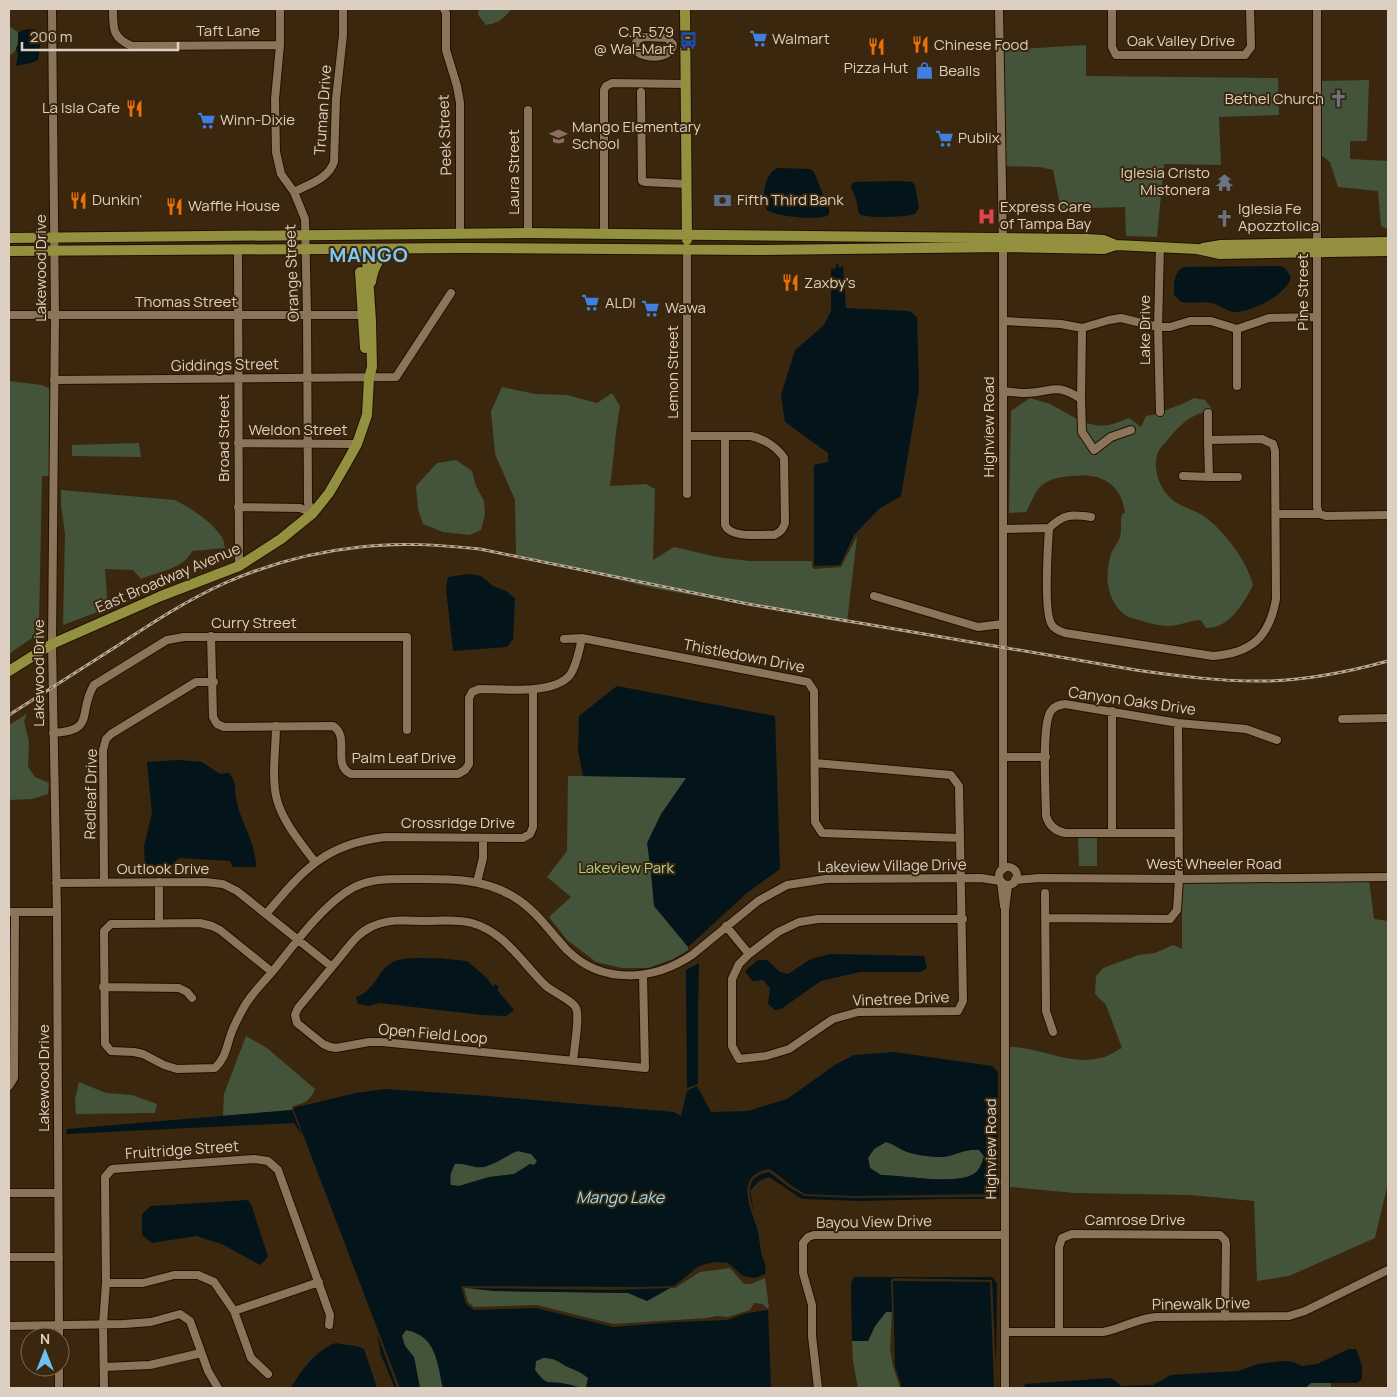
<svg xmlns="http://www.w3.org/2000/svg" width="1397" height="1397" viewBox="0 0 1397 1397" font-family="Manrope,sans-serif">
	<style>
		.green { fill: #43543b }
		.water { fill: #03141b; fill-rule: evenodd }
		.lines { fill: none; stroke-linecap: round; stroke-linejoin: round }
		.minor-casing { stroke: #211000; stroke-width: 10 }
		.major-casing { stroke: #211000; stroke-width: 12 }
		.minor { stroke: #8b755a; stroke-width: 8 }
		.major { stroke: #93913f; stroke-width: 10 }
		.rail-casing { stroke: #b8aa99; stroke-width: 3 }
		.rail { stroke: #3a270e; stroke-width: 1; stroke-dasharray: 4; stroke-linecap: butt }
		.labels { text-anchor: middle; stroke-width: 4; stroke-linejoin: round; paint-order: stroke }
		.street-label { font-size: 15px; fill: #ddd0c2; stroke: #3a270e }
		.poi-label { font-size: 15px; fill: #ddd0c2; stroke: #3a270e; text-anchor: start }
		.park-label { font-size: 15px; fill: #a7d290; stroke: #3a270e }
		.water-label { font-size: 16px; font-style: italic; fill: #97ddfa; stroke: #3a270e }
		.district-label { font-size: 20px; font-weight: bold; letter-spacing: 1px; fill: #7bc9f6; stroke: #3a270e }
	</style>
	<rect width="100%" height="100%" fill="#3a270e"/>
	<path class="green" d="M479 9H511C504 19 498 23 486 25L478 15Z
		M9 26 18 32C18 41 19 51 9 56Z
		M1086 45V76L1278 78 1279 115 1219 117 1221 165 1164 164 1157 237 1126 236 1125 207 1061 209 1053 170 1040 167 1004 166 1002 50Z
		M1369 80 1367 141H1350V159L1388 161V229L1381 226 1378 191 1338 187 1330 162 1321 155 1320 81Z
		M9 381 42 385 50 389 51 398V476H42L39 623 32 638 9 654Z
		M502 387 535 394 567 395 597 403 612 393 620 406C615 432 614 459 610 486L646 484 655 489 653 560 674 547 717 557 749 561H812V567L814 569 841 567 857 536 847 623 653 588 516 555 515 500 495 454 491 411Z
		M1030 398 1050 404 1079 420 1080 434 1093 454 1112 440 1134 432 1133 427 1110 434 1094 446 1085 431 1084 422C1104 429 1111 425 1129 418L1141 427 1146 416 1157 414V415H1162V412C1173 407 1184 404 1194 398L1205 400 1213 410C1191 414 1183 422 1169 438 1166 442 1162 446 1159 450 1151 467 1159 490 1174 501 1183 508 1196 510 1205 517 1225 532 1247 561 1253 585 1244 603 1229 629 1206 628L1201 620C1190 620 1180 626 1169 626 1155 626 1141 620 1128 617 1108 604 1104 580 1110 558 1111 550 1118 544 1120 537 1122 530 1120 521 1122 514L1125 513C1121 482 1100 473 1072 476 1061 477 1051 478 1042 485 1035 490 1031 504 1026 512L1009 513 1011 411Z
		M139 443 141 457 72 456V445Z
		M456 460 472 471 476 486 484 501 485 514 481 530 470 535 443 532 423 524 418 509 416 486 437 463Z
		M61 490 175 500C192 509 211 521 222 537 224 540 224 545 225 548L192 551C184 569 157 572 141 579L133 570 105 569 108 608 63 625 65 534 61 505Z
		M27 714 24 721 29 742 28 767 35 777 49 783 48 794 32 799 9 800V725Z
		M568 776 686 777 688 950 673 959 648 968H622L596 962 567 940 549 917 571 897 547 877 567 851Z
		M1078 836H1097V866H1079Z
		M1369 880 1374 919 1388 921V1183L1375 1238 1289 1276 1257 1281 1254 1201 1190 1195 1075 1193 1012 1187 1008 1189V1047C1039 1046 1069 1066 1100 1058 1108 1057 1115 1051 1122 1048L1106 1005 1095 994 1096 976 1103 968 1139 955 1155 953 1173 945 1182 949V882L1262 883Z
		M246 1036 267 1048 315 1089C310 1101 305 1103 293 1106L292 1110 223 1116 224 1094Z
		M79 1082 106 1093 132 1095 157 1104 155 1113 76 1114 75 1099Z
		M886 1142C894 1144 899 1149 907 1152 916 1155 932 1157 942 1157 955 1156 966 1148 979 1150L984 1156C982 1163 980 1169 975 1173 959 1186 902 1175 881 1175L870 1168 868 1158 874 1149Z
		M518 1151 531 1154 537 1161 534 1165 530 1164 514 1174 489 1177 459 1186 451 1185C449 1177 451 1171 455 1164L464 1163 472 1166Z
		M730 1268 744 1284H751L765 1278 769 1308H767L763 1304 754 1303 750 1310 728 1317 716 1316 707 1318 613 1324 537 1305 474 1307 468 1302 464 1288 494 1291 628 1293 647 1301 670 1288H675L700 1272Z
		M886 1311 892 1312 890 1349 893 1366 900 1388H858L853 1361 852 1341H868L875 1326Z
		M406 1330C437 1336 437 1362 443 1388H420L414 1358 405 1346 401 1336Z
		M543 1358C557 1358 559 1363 570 1368 578 1371 582 1373 588 1378L586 1388C578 1388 573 1385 566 1384 548 1380 548 1388 535 1370L536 1361Z
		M1311 1383H1331V1388H1305Z"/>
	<path class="water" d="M36 29C42 37 40 50 38 60L31 63 16 66 18 55 16 48 18 45V33L23 30Z
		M777 168 810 169 814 172 829 209V214L827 216C815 220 778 217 767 210 761 199 764 174 777 168Z
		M899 181 912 182 915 185 919 208 915 214C904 217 870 219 859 214L856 199 851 187 853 182Z
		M836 264H838L839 268 843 266 846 308 909 311 917 317 919 389 901 496 879 509 854 535 840 565 814 566V465L828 462V453L785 422 781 395 795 350 824 325 831 311V269L836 268Z
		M1281 266 1286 269 1291 277C1288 294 1250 313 1234 312 1226 311 1220 305 1212 303 1202 301 1191 304 1181 302L1174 295C1174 285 1173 272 1184 267Z
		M469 574 481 576 493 586 506 591 515 598 513 639 507 647 453 651 446 589 448 577Z
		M617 686 775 716 780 869 748 892 688 947 654 906 651 873 647 843 661 814 686 778 583 776 578 751 579 716Z
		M178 760 202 762 220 774 229 773C237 782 234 787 236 798 240 822 256 842 256 867H233L230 861 179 858 170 867 145 864 144 846 152 813 147 762Z
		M830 954 924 956 927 968 921 972H860L821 981 781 1009 775 1010 768 1004 770 988 763 980 752 981 745 971 758 960H767L780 972 788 974 811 959Z
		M437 958 467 961 487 978 493 987 495 984 498 986V991L514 1010 506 1016 482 1015 379 1003 369 1006 358 1004 356 997C375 991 378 969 393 962 406 956 424 959 437 958Z
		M699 963 698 1006V1084L687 1088 686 978V970Z
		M894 1052 992 1066 998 1072V1184L991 1194 854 1196 805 1194 792 1186 770 1169C732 1175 752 1209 758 1232 759 1239 760 1245 761 1252 763 1262 767 1263 765 1274L755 1278 743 1276 728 1263 714 1262 699 1266 674 1286 643 1287 461 1286 466 1304 474 1310 536 1308 613 1327 677 1322 728 1320 747 1313 768 1310 771 1388H443C437 1363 437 1336 406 1330L402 1336 405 1346 414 1357 420 1388H400L293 1108 356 1093 385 1089 488 1096 674 1112 681 1116 687 1091 697 1086 711 1112 748 1111 787 1099 835 1065 854 1055ZM886 1142C894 1144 899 1149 907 1152 916 1155 932 1157 942 1157 955 1156 966 1148 979 1150L984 1156C982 1163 980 1169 975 1173 958 1186 902 1175 881 1175L870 1168 868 1158 874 1149ZM518 1151 531 1154 537 1161 534 1165 530 1164 514 1174 489 1177 459 1186 451 1185C449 1177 451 1171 455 1164 465 1162 474 1169 484 1167 496 1164 507 1155 518 1151ZM543 1358C557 1358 559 1363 570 1368 578 1371 582 1373 588 1378L586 1388C578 1388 574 1385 566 1384 549 1380 548 1388 535 1370L536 1361Z
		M292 1110 302 1135 294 1123 66 1134 67 1129Z
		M769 1172 790 1188 805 1196 854 1198 991 1197 999 1187V1199H943L860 1201 802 1199 769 1177 759 1181 750 1191 754 1211C748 1193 745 1176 769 1172Z
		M248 1200 252 1207 268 1257 260 1265 222 1244 196 1236 152 1243 142 1235V1214L151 1206Z
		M855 1277H992L997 1283 996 1365 992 1280 893 1278 891 1281 892 1312H886L875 1326 868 1341H852L851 1286 852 1280Z
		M893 1281 990 1282 994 1388H902L895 1366Z
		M471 1288 611 1290 670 1288 647 1301 628 1293 494 1291Z
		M377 1334 397 1388H395L381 1355Z
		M336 1343C346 1346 355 1344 364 1349L377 1388H291C302 1369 315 1351 336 1343Z
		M1349 1349H1356L1362 1366V1379L1357 1383H1311L1305 1388H1024L1025 1384 1111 1378 1121 1386 1153 1385 1171 1375 1238 1371 1258 1364 1283 1361 1293 1362 1302 1366 1317 1364Z"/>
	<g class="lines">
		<defs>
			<path id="minor" d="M52 9 55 316 52 644 57 912 59 1337
				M113 9C113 28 112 38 132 46L280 45
				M280 9V45L275 99 276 152 281 174 294 192 305 219 307 314 308 503 313 513
				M444 9 446 13V50L457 86 460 103V233
				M999 9 1003 247V869
				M1112 9V47L1116 55H1245L1251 47 1250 9
				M1317 9V507L1319 514
				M645 37 667 38 673 44C672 60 645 59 636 51 634 44 636 38 645 37Z
				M641 92 642 181 645 182 686 184
				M528 110V233
				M294 192C309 184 328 179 334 162L336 99 343 35V9
				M604 233V90L606 86 612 83 686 84
				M238 250 239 566
				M687 250V494
				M9 315H363
				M1003 321 1061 324 1082 328 1109 320 1121 318 1158 327H1170L1190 321H1211L1237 329 1269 318 1317 317
				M1082 328 1081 399 1082 432 1094 450 1111 437 1131 430
				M1237 329V386
				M54 380 396 377 451 293
				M1003 391C1011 392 1019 393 1027 393 1053 392 1055 382 1081 399
				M1160 412 1158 327 1160 247
				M1208 413V440
				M687 436H751C764 439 777 447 784 458L785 523C783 529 781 532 774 535 761 534 731 539 725 525V436
				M238 443 357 444
				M1183 476 1209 477
				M238 507 300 508 313 513
				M1276 514H1319L1326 516 1388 515
				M1049 528C1048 545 1043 614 1052 625 1055 630 1060 631 1065 633L1213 656C1251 653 1269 638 1276 599L1275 451 1273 444 1262 439 1208 440 1209 477H1238
				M1003 529 1049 528C1064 514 1071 514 1091 517
				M874 596 978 627 1003 624
				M211 636 213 717 217 724 224 727 333 726C351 737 331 765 351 774H458L465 770 469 764V698L472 692 479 689C503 689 554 695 570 675 577 665 579 650 582 638
				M564 639 582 638 808 682 814 691 815 822 822 833 960 838
				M1112 711V833
				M1342 719 1388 718
				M276 726C276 749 271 778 277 800 283 822 301 843 315 862
				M53 733C97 731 77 712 94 685L167 640 184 637H407V730
				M1003 757H1046
				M815 763 951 775 959 786 963 1001 958 1011 858 1012 833 1019 789 1049 766 1056 739 1059 732 1046V979L739 964 749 954 778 932 799 922 818 919H963
				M1179 833H1065C1055 831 1049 826 1046 816 1046 796 1041 724 1051 711 1054 706 1059 705 1065 704L1178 723 1246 729 1277 740
				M999 876a9 9 0 1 1 18 0a9 9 0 1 1-18 0Z
				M1015 880 1039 878 1179 879 1388 877
				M1001 881 1004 906
				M477 882 483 858V838
				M56 883 205 882 223 884 237 891 332 967
				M104 883 103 750 106 739 111 734 196 682H214
				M1045 893 1046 1011 1053 1032
				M9 912H57
				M266 914C303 870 325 844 385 837L523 838 530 834 533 827V689
				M1045 918 1170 919 1177 910 1179 879 1178 723
				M159 924V882
				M726 926 749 954
				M272 972 220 930 212 926 200 923 111 924 104 931 105 1044 111 1051 134 1052 143 1054 164 1065 177 1069 215 1068C226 1057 226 1048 231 1034 234 1025 239 1016 244 1007 251 994 263 983 272 972 294 945 318 911 346 892 367 877 392 879 416 879 450 879 484 878 514 897 536 910 550 932 567 950 602 985 653 981 692 955L758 901 787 885 826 879 981 878 1000 881
				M103 987 179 988 187 992 192 998
				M573 1061C574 1050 580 1016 576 1008 573 1001 553 992 546 986 523 964 505 932 472 923 457 919 439 921 423 921 405 920 387 919 371 927 358 933 350 945 341 956 327 973 312 991 298 1008L295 1015 297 1023 323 1044 330 1047 336 1048 369 1042H382L645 1068 643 975
				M9 1086 14 1078 15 912
				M9 1193H58
				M9 1257H59
				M106 1283H143L174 1275H198L214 1282 234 1311 251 1358 268 1374
				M234 1311 319 1282
				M9 1326 124 1324 151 1322 180 1314 190 1321 208 1371 218 1388
				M1006 1332H1103C1121 1329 1138 1318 1156 1317L1289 1316 1305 1311 1388 1270
				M1059 1332V1247L1062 1238 1072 1234 1220 1235 1225 1240 1226 1244 1225 1317
				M59 1367V1388
				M104 1367 150 1365 201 1353
				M104 1388 103 1325 106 1283 105 1177 112 1169 254 1159 268 1161 278 1170 330 1315 329 1325
				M818 1388 812 1336V1305L803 1273V1243L808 1237 814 1235H1005
				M1005 1388V910L1008 885"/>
			<path id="major" d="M685 9 687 240
				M9 238 528 233 1087 239 1104 240 1116 245
				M1203 248 1221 245 1388 242
				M9 251 463 248 757 250 1003 247 1104 249 1116 245 1197 249 1220 254 1388 251
				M360 272 365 348
				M371 282C373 268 379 256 392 249
				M9 671 52 644 161 596 239 566 281 539 313 513 329 493 347 462 357 444 367 415 369 378 372 367 371 321 367 260 363 249"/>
		</defs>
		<use href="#minor" class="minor-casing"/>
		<use href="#major" class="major-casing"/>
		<use href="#minor" class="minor"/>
		<use href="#major" class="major"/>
		<defs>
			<path id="rail" d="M9 715C45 692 81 669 117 646 152 623 187 600 225 583 268 564 313 552 360 547 400 542 440 545 480 549L748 604 1136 670C1179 676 1223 682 1267 681 1308 680 1348 672 1388 661"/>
		</defs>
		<use href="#rail" class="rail-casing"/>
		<use href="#rail" class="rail"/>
	</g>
	<defs>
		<symbol id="supermarket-bare" viewBox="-9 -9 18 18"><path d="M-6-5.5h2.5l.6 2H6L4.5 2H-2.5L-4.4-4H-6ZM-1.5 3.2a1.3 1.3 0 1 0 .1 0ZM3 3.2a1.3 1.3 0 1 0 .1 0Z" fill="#3f7fe0" stroke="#3a270e" stroke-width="2.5" paint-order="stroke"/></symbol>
		<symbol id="bus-bare" viewBox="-9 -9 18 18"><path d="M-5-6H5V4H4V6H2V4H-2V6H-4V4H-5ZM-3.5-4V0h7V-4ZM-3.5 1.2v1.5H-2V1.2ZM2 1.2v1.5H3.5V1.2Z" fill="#1a4fb4" stroke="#3a270e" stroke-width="2.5" paint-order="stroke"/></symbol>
		<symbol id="restaurant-bare" viewBox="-9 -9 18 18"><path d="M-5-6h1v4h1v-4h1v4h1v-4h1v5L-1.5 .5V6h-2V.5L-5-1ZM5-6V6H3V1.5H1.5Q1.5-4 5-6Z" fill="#e8710a" stroke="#3a270e" stroke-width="2.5" paint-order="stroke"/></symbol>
		<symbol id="shop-bare" viewBox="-9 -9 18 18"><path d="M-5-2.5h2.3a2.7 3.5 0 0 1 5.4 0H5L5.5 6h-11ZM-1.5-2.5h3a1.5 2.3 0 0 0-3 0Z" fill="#3f7fe0" stroke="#3a270e" stroke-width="2.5" paint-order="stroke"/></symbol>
		<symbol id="church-bare" viewBox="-9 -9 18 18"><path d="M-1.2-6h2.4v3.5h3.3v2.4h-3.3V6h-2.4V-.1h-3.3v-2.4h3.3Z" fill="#6b7280" stroke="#3a270e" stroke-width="2.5" paint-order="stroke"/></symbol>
		<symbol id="school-bare" viewBox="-9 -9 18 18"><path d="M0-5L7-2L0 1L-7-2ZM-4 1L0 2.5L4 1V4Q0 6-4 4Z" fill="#8d6e63" stroke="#3a270e" stroke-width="2.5" paint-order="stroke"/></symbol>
		<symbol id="temple-bare" viewBox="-9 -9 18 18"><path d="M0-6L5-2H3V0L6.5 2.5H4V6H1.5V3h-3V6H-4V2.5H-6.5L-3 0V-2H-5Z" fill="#6b7280" stroke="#3a270e" stroke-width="2.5" paint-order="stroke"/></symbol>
		<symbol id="bank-bare" viewBox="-9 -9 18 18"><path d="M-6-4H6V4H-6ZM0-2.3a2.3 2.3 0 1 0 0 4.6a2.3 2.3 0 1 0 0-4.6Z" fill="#5c6f8a" stroke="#3a270e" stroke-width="2.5" paint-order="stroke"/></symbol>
		<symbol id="hospital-bare" viewBox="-9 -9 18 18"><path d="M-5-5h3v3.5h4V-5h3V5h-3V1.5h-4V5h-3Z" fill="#e0444e" stroke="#3a270e" stroke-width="2.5" paint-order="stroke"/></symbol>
	</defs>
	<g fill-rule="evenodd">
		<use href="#supermarket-bare" x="746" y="26" width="25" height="25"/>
		<use href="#bus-bare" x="676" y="28" width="25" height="25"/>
		<use href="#restaurant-bare" x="908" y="32" width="25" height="25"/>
		<use href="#restaurant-bare" x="864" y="34" width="25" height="25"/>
		<use href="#shop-bare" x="912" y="58" width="25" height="25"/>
		<use href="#church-bare" x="1326" y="86" width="25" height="25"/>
		<use href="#restaurant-bare" x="122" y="96" width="25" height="25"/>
		<use href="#supermarket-bare" x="194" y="108" width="25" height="25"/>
		<use href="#school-bare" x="546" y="124" width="25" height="25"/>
		<use href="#supermarket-bare" x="932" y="126" width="25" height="25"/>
		<use href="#temple-bare" x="1212" y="170" width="25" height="25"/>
		<use href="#restaurant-bare" x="66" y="188" width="25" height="25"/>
		<use href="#bank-bare" x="710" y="188" width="25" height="25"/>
		<use href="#restaurant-bare" x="162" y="194" width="25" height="25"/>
		<use href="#hospital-bare" x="974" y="204" width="25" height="25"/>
		<use href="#church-bare" x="1212" y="206" width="25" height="25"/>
		<use href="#restaurant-bare" x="778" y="270" width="25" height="25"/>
		<use href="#supermarket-bare" x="578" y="290" width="25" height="25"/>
		<use href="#supermarket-bare" x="638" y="296" width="25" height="25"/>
	</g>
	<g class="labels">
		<g class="street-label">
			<text x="228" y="36">Taft Lane</text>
			<text x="1181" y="46">Oak Valley Drive</text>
			<text transform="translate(323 110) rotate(-86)" y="5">Truman Drive</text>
			<text transform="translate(445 135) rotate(-92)" y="5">Peek Street</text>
			<text transform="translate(514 172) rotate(-90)" y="5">Laura Street</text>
			<text transform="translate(41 268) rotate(-90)" y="5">Lakewood Drive</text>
			<text transform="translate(292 273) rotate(-92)" y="5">Orange Street</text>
			<text transform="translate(1303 292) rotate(-90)" y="5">Pine Street</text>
			<text x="186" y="307">Thomas Street</text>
			<text transform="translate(1145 330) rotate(-90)" y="5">Lake Drive</text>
			<text transform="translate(225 365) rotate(-1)" y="5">Giddings Street</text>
			<text transform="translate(673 372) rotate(-90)" y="5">Lemon Street</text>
			<text transform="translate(989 427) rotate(-90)" y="5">Highview Road</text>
			<text x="298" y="435">Weldon Street</text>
			<text transform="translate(224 438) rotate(-90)" y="5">Broad Street</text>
			<text transform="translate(168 578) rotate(-23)" y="5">East Broadway Avenue</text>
			<text x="254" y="628">Curry Street</text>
			<text transform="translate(744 656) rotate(11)" y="5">Thistledown Drive</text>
			<text transform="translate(39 673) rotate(-90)" y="5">Lakewood Drive</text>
			<text transform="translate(1132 701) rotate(8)" y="5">Canyon Oaks Drive</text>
			<text x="404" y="763">Palm Leaf Drive</text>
			<text transform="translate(91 794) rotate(-89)" y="5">Redleaf Drive</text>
			<text x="458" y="828">Crossridge Drive</text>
			<text x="1214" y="869">West Wheeler Road</text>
			<text transform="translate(892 866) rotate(-1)" y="5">Lakeview Village Drive</text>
			<text x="163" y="874">Outlook Drive</text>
			<text transform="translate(901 999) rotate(-2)" y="5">Vinetree Drive</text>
			<text transform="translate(433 1034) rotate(5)" y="5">Open Field Loop</text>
			<text transform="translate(44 1078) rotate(-90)" y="5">Lakewood Drive</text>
			<text transform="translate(991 1149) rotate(-90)" y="5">Highview Road</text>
			<text transform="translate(182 1150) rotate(-4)" y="5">Fruitridge Street</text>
			<text x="1135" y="1225">Camrose Drive</text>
			<text transform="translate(874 1222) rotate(-1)" y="5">Bayou View Drive</text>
			<text transform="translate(1201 1304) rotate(-1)" y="5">Pinewalk Drive</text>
		</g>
		<g class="poi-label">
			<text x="674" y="37" text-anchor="end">C.R. 579<tspan x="674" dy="17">@ Wal-Mart</tspan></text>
			<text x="772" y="44">Walmart</text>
			<text x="934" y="50">Chinese Food</text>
			<text x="876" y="73" text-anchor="middle">Pizza Hut</text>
			<text x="939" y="76">Bealls</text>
			<text x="1324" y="104" text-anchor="end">Bethel Church</text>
			<text x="120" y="113" text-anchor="end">La Isla Cafe</text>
			<text x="220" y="125">Winn-Dixie</text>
			<text x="572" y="132">Mango Elementary<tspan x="572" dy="17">School</tspan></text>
			<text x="958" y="143">Publix</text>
			<text x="1210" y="178" text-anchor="end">Iglesia Cristo<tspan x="1210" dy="17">Mistonera</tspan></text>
			<text x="92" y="205">Dunkin'</text>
			<text x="737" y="205">Fifth Third Bank</text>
			<text x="188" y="211">Waffle House</text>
			<text x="1000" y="212">Express Care<tspan x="1000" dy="17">of Tampa Bay</tspan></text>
			<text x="1238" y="214">Iglesia Fe<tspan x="1238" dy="17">Apozztolica</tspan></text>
			<text x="804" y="288">Zaxby's</text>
			<text x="605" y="308">ALDI</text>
			<text x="665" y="313">Wawa</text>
		</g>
		<g class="park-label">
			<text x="626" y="873">Lakeview Park</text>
		</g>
		<g class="water-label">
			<text x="620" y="1203">Mango Lake</text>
		</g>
		<g class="district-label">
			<text x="369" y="262">MANGO</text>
		</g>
	</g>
	<rect width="1397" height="1397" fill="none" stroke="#ddd0c2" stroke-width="20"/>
	<g transform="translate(45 1352)"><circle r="24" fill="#3a270e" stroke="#7b6b56"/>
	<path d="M0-4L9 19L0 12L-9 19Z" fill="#6dc2f3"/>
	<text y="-8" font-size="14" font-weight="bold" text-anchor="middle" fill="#ddd0c2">N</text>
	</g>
	<path d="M22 42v8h156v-8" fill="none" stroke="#ddd0c2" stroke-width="2.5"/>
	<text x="30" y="42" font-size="15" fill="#ddd0c2" stroke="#3a270e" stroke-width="4" paint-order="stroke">200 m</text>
</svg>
